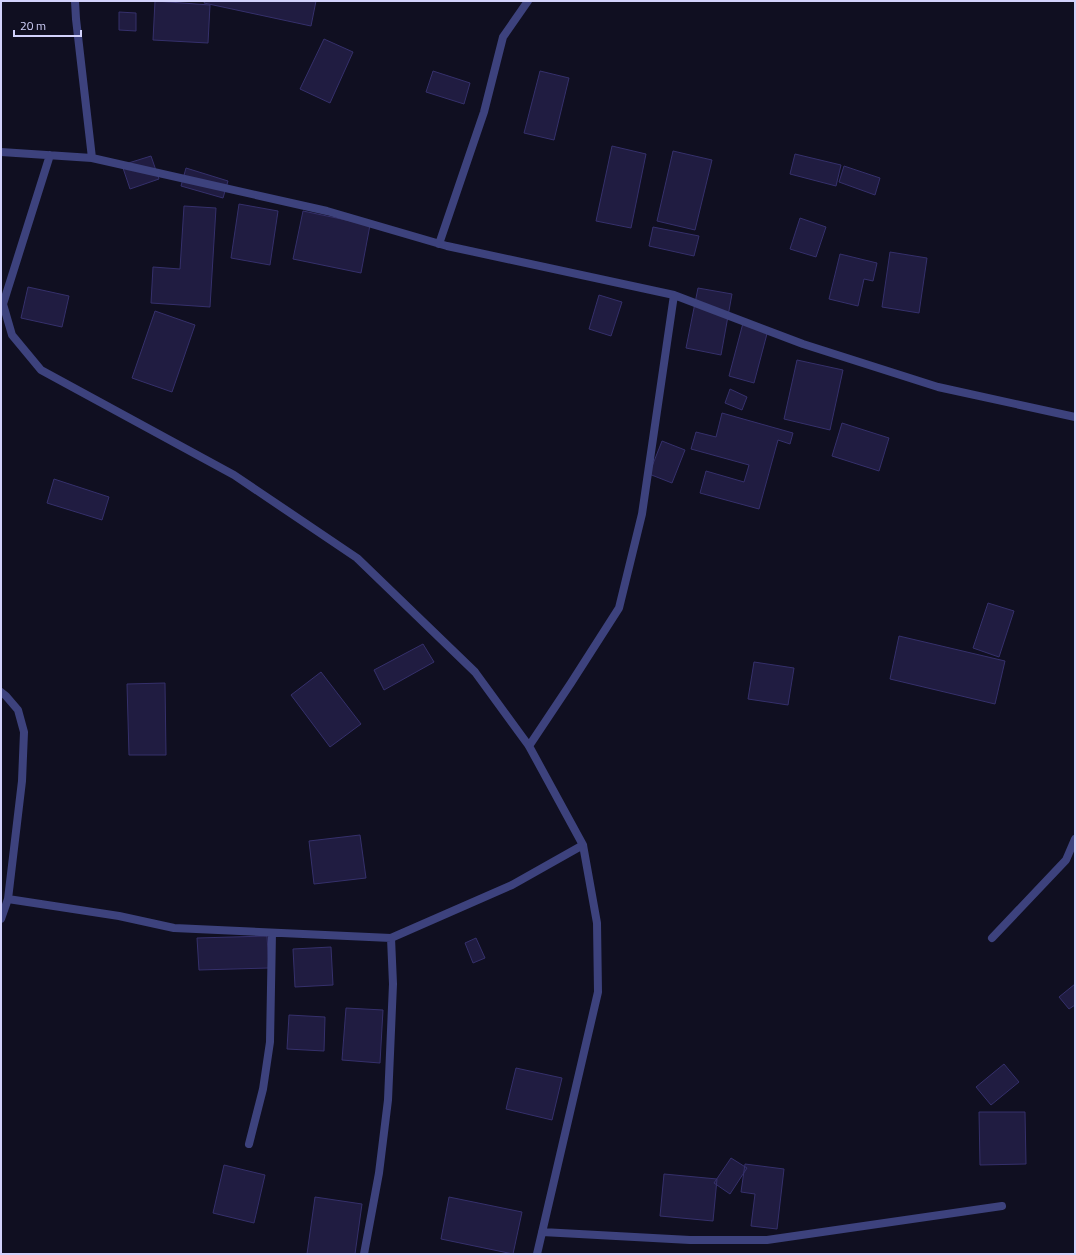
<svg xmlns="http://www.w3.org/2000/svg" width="1076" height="1255" viewBox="0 0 1076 1255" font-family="'Titillium Web',sans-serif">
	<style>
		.building { fill: #201c41; stroke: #35306b }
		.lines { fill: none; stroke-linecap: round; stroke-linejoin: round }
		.street { stroke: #3d427d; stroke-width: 8 }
	</style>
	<rect width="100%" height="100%" fill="#100f21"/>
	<path class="building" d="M155 1 210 5 208 43 153 40Z
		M205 1H316L311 26 204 3Z
		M119 12 136 13V31L119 30Z
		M324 39 353 52 330 103 300 89Z
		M433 71 470 83 464 104 426 92Z
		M540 71 569 78 554 140 524 133Z
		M612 146 646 154 631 228 596 221Z
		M673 151 712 160 695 230 657 221Z
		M795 154 841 165 836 186 790 174Z
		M151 156 159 179 130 189 122 165Z
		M844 166 880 178 875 195 839 182Z
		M186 168 228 181 223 198 181 186Z
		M239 204 278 211 270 265 231 258Z
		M184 206 216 208 210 307 151 303 153 267 180 269Z
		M303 211 370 225 361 273 293 259Z
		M800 218 826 227 816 257 790 249Z
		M653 227 699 236 694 256 649 246Z
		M890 252 927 258 919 313 882 307Z
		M840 254 877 263 873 281 864 279 858 306 829 299Z
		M28 287 69 296 62 327 21 318Z
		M698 288 732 294 721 355 686 348Z
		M599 295 622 302 611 336 589 329Z
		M155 311 195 325 172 392 132 378Z
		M743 323 768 330 754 383 729 376Z
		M797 360 843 370 830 430 784 419Z
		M730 389 747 397 742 410 725 403Z
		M722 413 793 433 790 444 778 440 759 509 700 493 706 471 744 482 749 465 691 449 696 432 716 437Z
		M842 423 889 438 879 471 832 456Z
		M662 441 685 450 672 483 649 474Z
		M54 479 109 497 102 520 47 503Z
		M988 603 1014 611 999 657 973 648Z
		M899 636 1005 661 995 704 890 679Z
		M423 644 434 662 384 690 374 670Z
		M754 662 794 668 788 705 748 699Z
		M321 672 361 724 330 747 291 695Z
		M165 683 166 755H129L127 684Z
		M360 835 366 878 314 884 309 841Z
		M267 936 269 968 199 970 197 938Z
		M476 938 485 958 473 963 465 943Z
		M331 947 333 985 295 987 293 949Z
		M1075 984V1005L1069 1009 1059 997Z
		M346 1008 383 1010 380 1063 342 1060Z
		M289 1015 325 1017 324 1051 287 1049Z
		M1004 1064 1019 1082 991 1105 976 1087Z
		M516 1068 562 1078 552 1120 506 1109Z
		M979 1112H1025L1026 1164 980 1165Z
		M731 1158 747 1168 730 1194 714 1183Z
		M745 1164 784 1169 777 1229 751 1226 755 1194 741 1192Z
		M224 1165 265 1175 254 1223 213 1213Z
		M664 1174 717 1179 713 1221 660 1216Z
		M315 1197 362 1204 355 1254H307Z
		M449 1197 522 1212 513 1254 441 1239Z"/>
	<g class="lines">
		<path class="street" d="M75 1 76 19 92 158
			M1 152 92 158 327 211 447 246 674 295 803 344 938 387 1075 417
			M50 155 3 304 12 335 41 370 234 475 357 558 475 672 529 746 583 845 597 923 598 992 537 1254
			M439 244 484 112 503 37 528 1
			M1 692 6 696 18 710 24 732 22 781 8 899 1 919
			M529 746 571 683 619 608 642 514 674 295
			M8 899 119 916 174 928 391 938 512 885 583 845
			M992 938 1066 860 1075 839
			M249 1144 263 1089 270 1042 272 933
			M542 1232 690 1240H767L1002 1206
			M364 1254 379 1173 388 1100 393 984 391 938"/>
	</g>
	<rect width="1076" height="1255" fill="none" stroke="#d2d2fc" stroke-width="4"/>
	<path d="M14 30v6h67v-6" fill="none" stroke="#d2d2fc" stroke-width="2"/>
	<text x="20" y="30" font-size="12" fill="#d2d2fc" stroke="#100f21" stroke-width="3" paint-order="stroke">20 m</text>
</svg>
